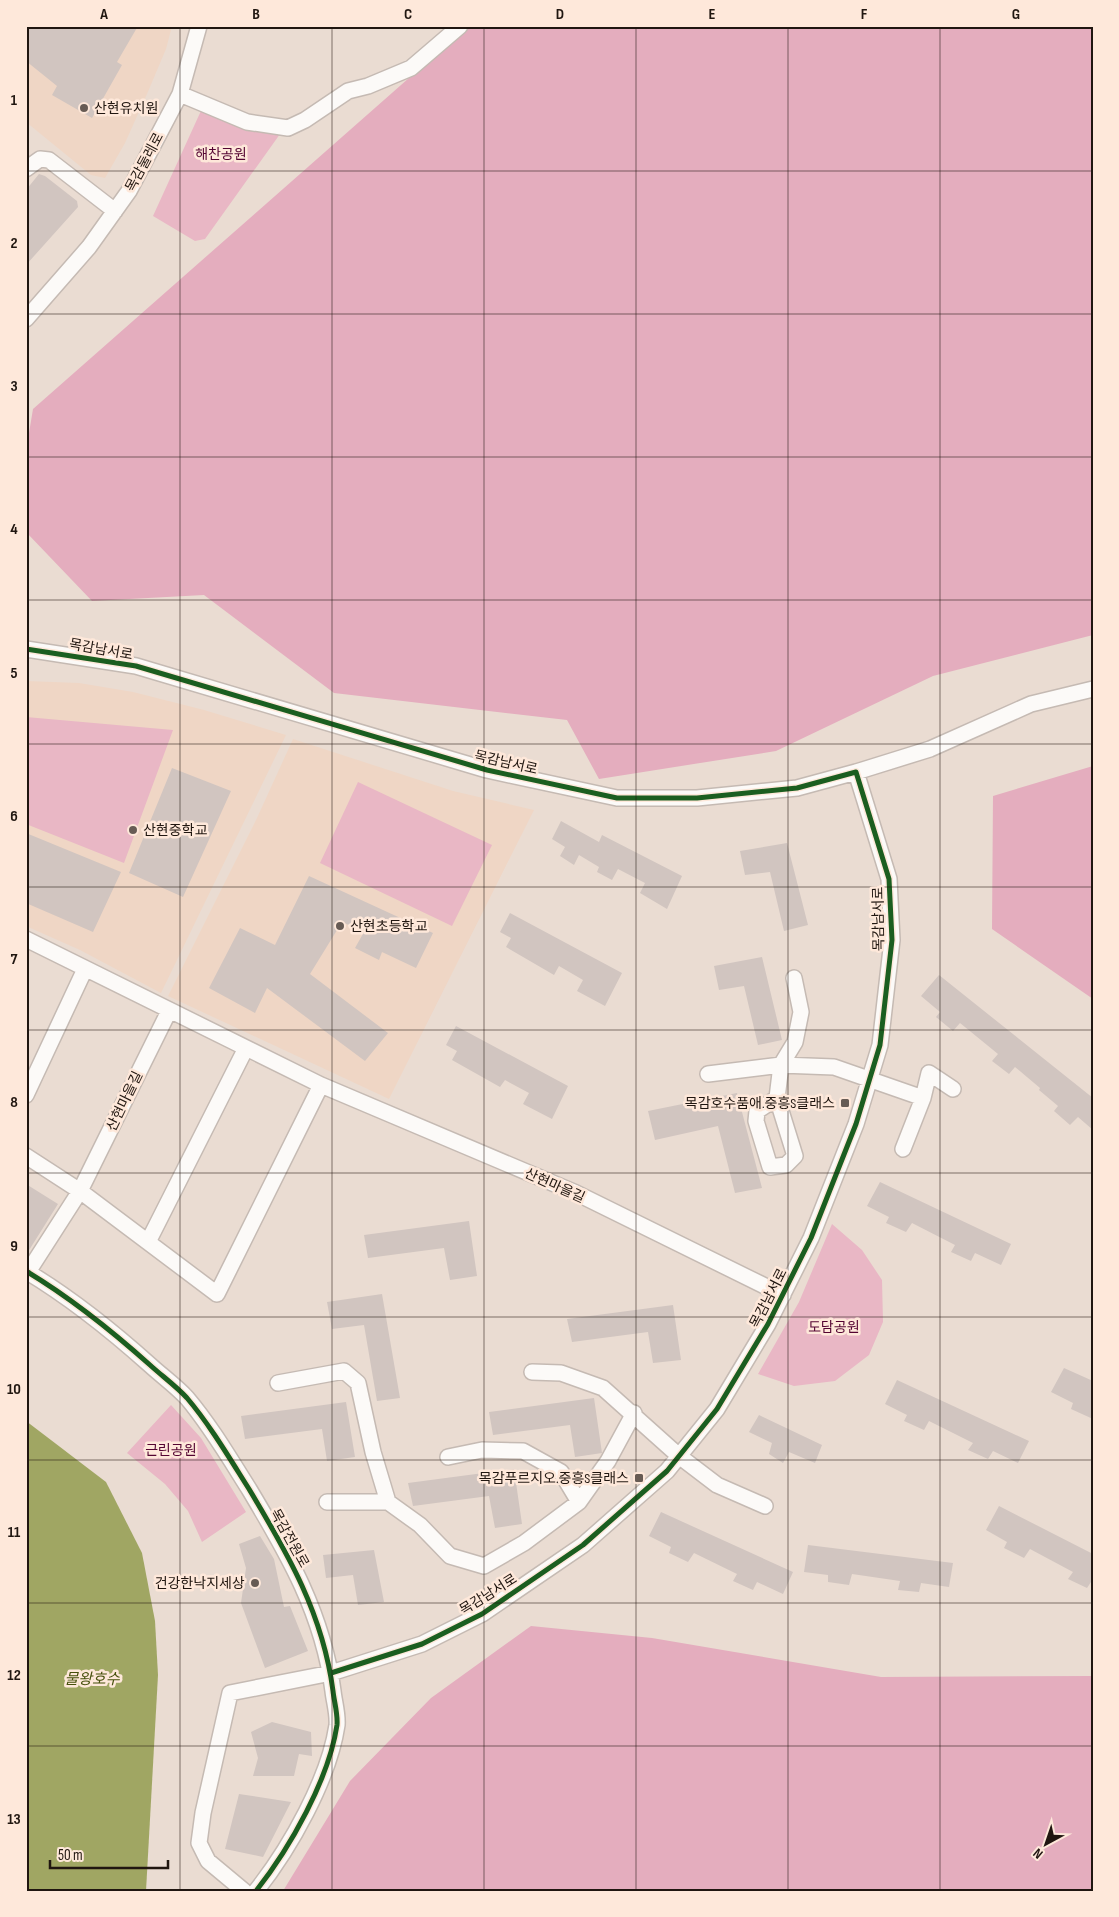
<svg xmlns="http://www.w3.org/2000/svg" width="1119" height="1917" viewBox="0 0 1119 1917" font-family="'Sofia Sans Condensed','Noto Sans KR',sans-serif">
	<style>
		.built { fill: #efd6c5 }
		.green { fill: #e9b7c5 }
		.forest { fill: #e4adbe }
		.water { fill: #a0a663 }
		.building { fill: #d1c5c0 }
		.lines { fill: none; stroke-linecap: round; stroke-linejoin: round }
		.minor-casing { stroke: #c5bab3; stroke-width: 18 }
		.minor { stroke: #fcfaf8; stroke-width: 15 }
		.cycleway-casing { stroke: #fee8da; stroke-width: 8 }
		.cycleway { stroke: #1b5e20; stroke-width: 5 }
		.grid { fill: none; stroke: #201610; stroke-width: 1; stroke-opacity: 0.55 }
		.poi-dot { fill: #675b54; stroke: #fee8da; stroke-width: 2 }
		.labels { text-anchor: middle; stroke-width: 5; stroke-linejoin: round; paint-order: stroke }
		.poi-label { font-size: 14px; fill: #201610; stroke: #fee8da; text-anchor: start }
		.park-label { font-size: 14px; fill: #540432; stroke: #fee8da }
		.street-label { font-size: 14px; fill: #201610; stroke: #fee8da }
		.water-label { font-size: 15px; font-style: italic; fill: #47510d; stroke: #fee8da }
		.neatline { fill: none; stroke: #201610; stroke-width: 2 }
		.grid-label { font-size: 16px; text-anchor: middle; font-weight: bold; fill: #201610 }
	</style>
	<rect width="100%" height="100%" fill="#eadcd2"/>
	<path class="built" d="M26 26H172L166 49 147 94 125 143 105 178 91 175 26 122Z
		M26 681 79 683 133 692 204 710 286 735 161 993 80 950 26 926Z
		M293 739 453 791 534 810 389 1099 168 996 257 818Z"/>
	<path class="green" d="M205 102 280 134 205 239 195 241 153 216Z
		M26 717 173 730 124 863 26 824Z
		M358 782 492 845 452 926 320 863Z
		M832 1224 862 1250 882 1280 883 1322 869 1355 835 1381 794 1386 758 1374 799 1302Z
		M171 1405 201 1438 246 1512 202 1542 188 1511 165 1484 127 1453Z"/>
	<path class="forest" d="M468 26H1093V635L933 676 776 751 599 779 567 720 334 693 204 595 92 601 26 532V451L33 409Z
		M1093 766V999L992 929 993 796Z
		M531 1626 652 1638 881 1677 1093 1676V1891H283L350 1781 431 1698Z"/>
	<path class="water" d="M26 1421 106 1482 142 1553 155 1621 158 1675 146 1891H26Z"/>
	<path class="building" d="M26 26H138L117 62 122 65 92 118 52 95 57 86 26 61Z
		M39 174 45 176 77 201 78 207 26 265V190Z
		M172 768 231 791 183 897 129 873Z
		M561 821 599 842 602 835 682 876 667 909 640 893 645 883 618 869 612 880 597 872 599 867 579 855 574 865 560 856 565 847 552 839Z
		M26 833 121 872 93 932 26 903Z
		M787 843 808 925 784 931 770 872 745 875 740 851Z
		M309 876 433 933 416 968 382 952 379 960 355 948 364 932 342 922 310 974 388 1033 365 1061 267 988 255 1013 209 988 240 928 275 945Z
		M510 913 622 973 605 1006 577 991 583 980 559 966 554 975 506 947 511 938 500 932Z
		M762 957 782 1040 758 1045 744 986 719 990 714 966Z
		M939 975 1093 1098V1130L1078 1117 1070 1125 1054 1111 1058 1106 1039 1090 1040 1088 1015 1067 1009 1074 992 1061 998 1054 960 1023 953 1031 936 1017 940 1012 921 996Z
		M456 1026 568 1086 552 1119 523 1104 529 1093 505 1080 500 1087 452 1060 457 1051 446 1045Z
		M737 1093 762 1188 735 1193 718 1126 655 1140 648 1111Z
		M880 1182 1011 1244 1001 1265 975 1253 971 1261 951 1252 955 1245 912 1223 906 1232 886 1223 889 1217 867 1206Z
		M26 1184 58 1204 26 1255Z
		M469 1221 477 1276 450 1280 444 1248 368 1258 364 1235Z
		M382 1294 400 1398 377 1401 364 1325 332 1329 327 1302Z
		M673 1305 681 1360 653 1363 648 1332 572 1342 567 1319Z
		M1064 1368 1093 1381V1419L1071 1409 1073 1403 1051 1392Z
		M897 1380 1029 1441 1018 1463 993 1451 988 1459 968 1450 973 1443 929 1421 924 1430 904 1421 907 1415 885 1404Z
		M594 1398 602 1453 575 1457 570 1425 493 1435 489 1412Z
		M346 1402 355 1457 327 1461 322 1429 245 1439 241 1416Z
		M759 1415 822 1445 815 1463 789 1452 783 1463 769 1454 772 1443 749 1432Z
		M514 1469 522 1524 495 1528 489 1496 413 1506 408 1483Z
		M999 1506 1093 1554V1579L1087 1588 1068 1579 1073 1572 1030 1549 1024 1558 1004 1548 1007 1542 986 1530Z
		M661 1512 793 1572 783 1594 757 1582 753 1590 733 1581 737 1574 694 1553 688 1562 669 1553 671 1547 649 1536Z
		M260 1536 274 1559 284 1607 290 1606 308 1651 265 1668 241 1603 246 1568 239 1544Z
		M808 1545 953 1563 949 1587 921 1583 919 1592 898 1590 900 1581 852 1574 849 1585 828 1582V1575L804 1572Z
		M374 1550 384 1602 358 1605 353 1575 326 1578 323 1555Z
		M272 1722 311 1732 312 1756 299 1754 294 1776H253L258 1758 251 1732Z
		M239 1794 291 1802 263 1857 225 1849Z"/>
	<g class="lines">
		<defs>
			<path id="minor" d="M180 94 247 122 288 128 305 120 348 91 368 86 411 68 460 26
				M26 169 40 159 49 160 115 211
				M26 319 89 247 129 191 180 94 199 26
				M26 649 136 666 487 770 617 798H697L797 788 856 772 889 879 892 940 880 1045 856 1124 811 1238 768 1324 717 1409 667 1471 583 1545 482 1614 422 1644 331 1673 230 1693 203 1813 199 1843 208 1861 244 1891
				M856 772 930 749 1031 704 1093 689
				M26 939 321 1085 217 1294 80 1191 26 1156
				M708 1074 781 1065 834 1067 923 1098 903 1149
				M321 1085 576 1193 783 1295
				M26 1095 85 969
				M777 1098 757 1111 756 1121 770 1167 786 1165 795 1156 777 1098 781 1065 795 1042 801 1012 794 978
				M923 1098 929 1073 953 1089
				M148 1242 246 1048
				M26 1271C71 1298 111 1330 150 1365 162 1376 176 1386 187 1398 210 1425 230 1459 249 1489 288 1554 323 1614 333 1691 334 1701 338 1714 337 1725 329 1779 290 1848 256 1891
				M28 1272 80 1191 169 1011
				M532 1372 561 1373 603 1388 679 1456 717 1485 765 1506
				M278 1383 344 1371 358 1383 373 1452 388 1502
				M448 1457 482 1450 523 1451 561 1472 579 1502
				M327 1502H388L420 1525 450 1556 484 1566 524 1543 579 1502 608 1461 634 1413"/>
		</defs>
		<use href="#minor" class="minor-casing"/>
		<use href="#minor" class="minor"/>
		<defs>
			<path id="cycleway" d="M26 649 136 666 487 770 617 798H697L797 788 856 772 889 879 892 940 880 1045 856 1124 811 1238 768 1324 717 1409 667 1471 583 1545 482 1614 422 1644 331 1673
				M26 1271C71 1298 111 1330 150 1365 162 1376 176 1386 187 1398 210 1425 230 1459 249 1489 288 1554 323 1614 333 1691 334 1701 338 1714 337 1725 329 1779 290 1848 256 1891"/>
		</defs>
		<use href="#cycleway" class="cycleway-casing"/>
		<use href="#cycleway" class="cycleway"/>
	</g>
	<path class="grid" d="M180 26V1891M332 26V1891M484 26V1891M636 26V1891M788 26V1891M940 26V1891M26 171H1093M26 314H1093M26 457H1093M26 600H1093M26 744H1093M26 887H1093M26 1030H1093M26 1173H1093M26 1317H1093M26 1460H1093M26 1603H1093M26 1746H1093"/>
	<g class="poi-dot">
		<circle cx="84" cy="108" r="5"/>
		<circle cx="133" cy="830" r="5"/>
		<circle cx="340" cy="926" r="5"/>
		<rect x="840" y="1098" width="10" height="10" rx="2.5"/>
		<rect x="634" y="1473" width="10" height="10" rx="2.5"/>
		<circle cx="255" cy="1583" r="5"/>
	</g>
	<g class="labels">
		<g class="poi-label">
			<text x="94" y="113">산현유치원</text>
			<text x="143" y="835">산현중학교</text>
			<text x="350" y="931">산현초등학교</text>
			<text x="835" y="1108" text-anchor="end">목감호수품애.중흥S클래스</text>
			<text x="629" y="1483" text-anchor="end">목감푸르지오.중흥S클래스</text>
			<text x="245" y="1588" text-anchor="end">건강한낙지세상</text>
		</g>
		<g class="park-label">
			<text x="221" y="159">해찬공원</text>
			<text x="834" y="1332">도담공원</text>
			<text x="171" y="1455">근린공원</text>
		</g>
		<g class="street-label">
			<text transform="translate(144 162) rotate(-62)" y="5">목감둘레로</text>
			<text transform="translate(101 649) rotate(10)" y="5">목감남서로</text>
			<text transform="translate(506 762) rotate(13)" y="5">목감남서로</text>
			<text transform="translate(878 919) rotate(-91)" y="5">목감남서로</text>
			<text transform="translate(124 1101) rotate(-64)" y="5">산현마을길</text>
			<text transform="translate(555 1185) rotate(24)" y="5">산현마을길</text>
			<text transform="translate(768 1298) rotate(-63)" y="5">목감남서로</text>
			<text transform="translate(290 1538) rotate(61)" y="5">목감전원로</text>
			<text transform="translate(488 1594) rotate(-32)" y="5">목감남서로</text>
		</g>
		<g class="water-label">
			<text x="92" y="1684">물왕호수</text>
		</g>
	</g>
	<rect width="1119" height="1917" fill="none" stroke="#fee8da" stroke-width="55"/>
	<g transform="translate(1046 1844) rotate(220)" stroke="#fee8da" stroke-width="4" paint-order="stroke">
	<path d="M0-4L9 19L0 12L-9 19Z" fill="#201610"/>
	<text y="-8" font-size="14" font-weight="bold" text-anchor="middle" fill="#201610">N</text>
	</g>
	<path d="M50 1860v8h118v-8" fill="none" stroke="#201610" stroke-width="2.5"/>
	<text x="58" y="1860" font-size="15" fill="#201610" stroke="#fee8da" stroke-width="4" paint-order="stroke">50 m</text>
	<rect x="28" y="28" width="1064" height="1862" class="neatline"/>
	<g class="grid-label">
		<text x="104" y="19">A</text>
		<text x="256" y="19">B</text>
		<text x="408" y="19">C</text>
		<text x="560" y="19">D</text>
		<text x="712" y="19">E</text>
		<text x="864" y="19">F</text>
		<text x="1016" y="19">G</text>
		<text x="14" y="105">1</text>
		<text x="14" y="248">2</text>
		<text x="14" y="391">3</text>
		<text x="14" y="534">4</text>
		<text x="14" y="678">5</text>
		<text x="14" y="821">6</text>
		<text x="14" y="964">7</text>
		<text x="14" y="1107">8</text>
		<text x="14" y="1251">9</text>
		<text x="14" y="1394">10</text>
		<text x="14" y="1537">11</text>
		<text x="14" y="1680">12</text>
		<text x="14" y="1824">13</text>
	</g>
</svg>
